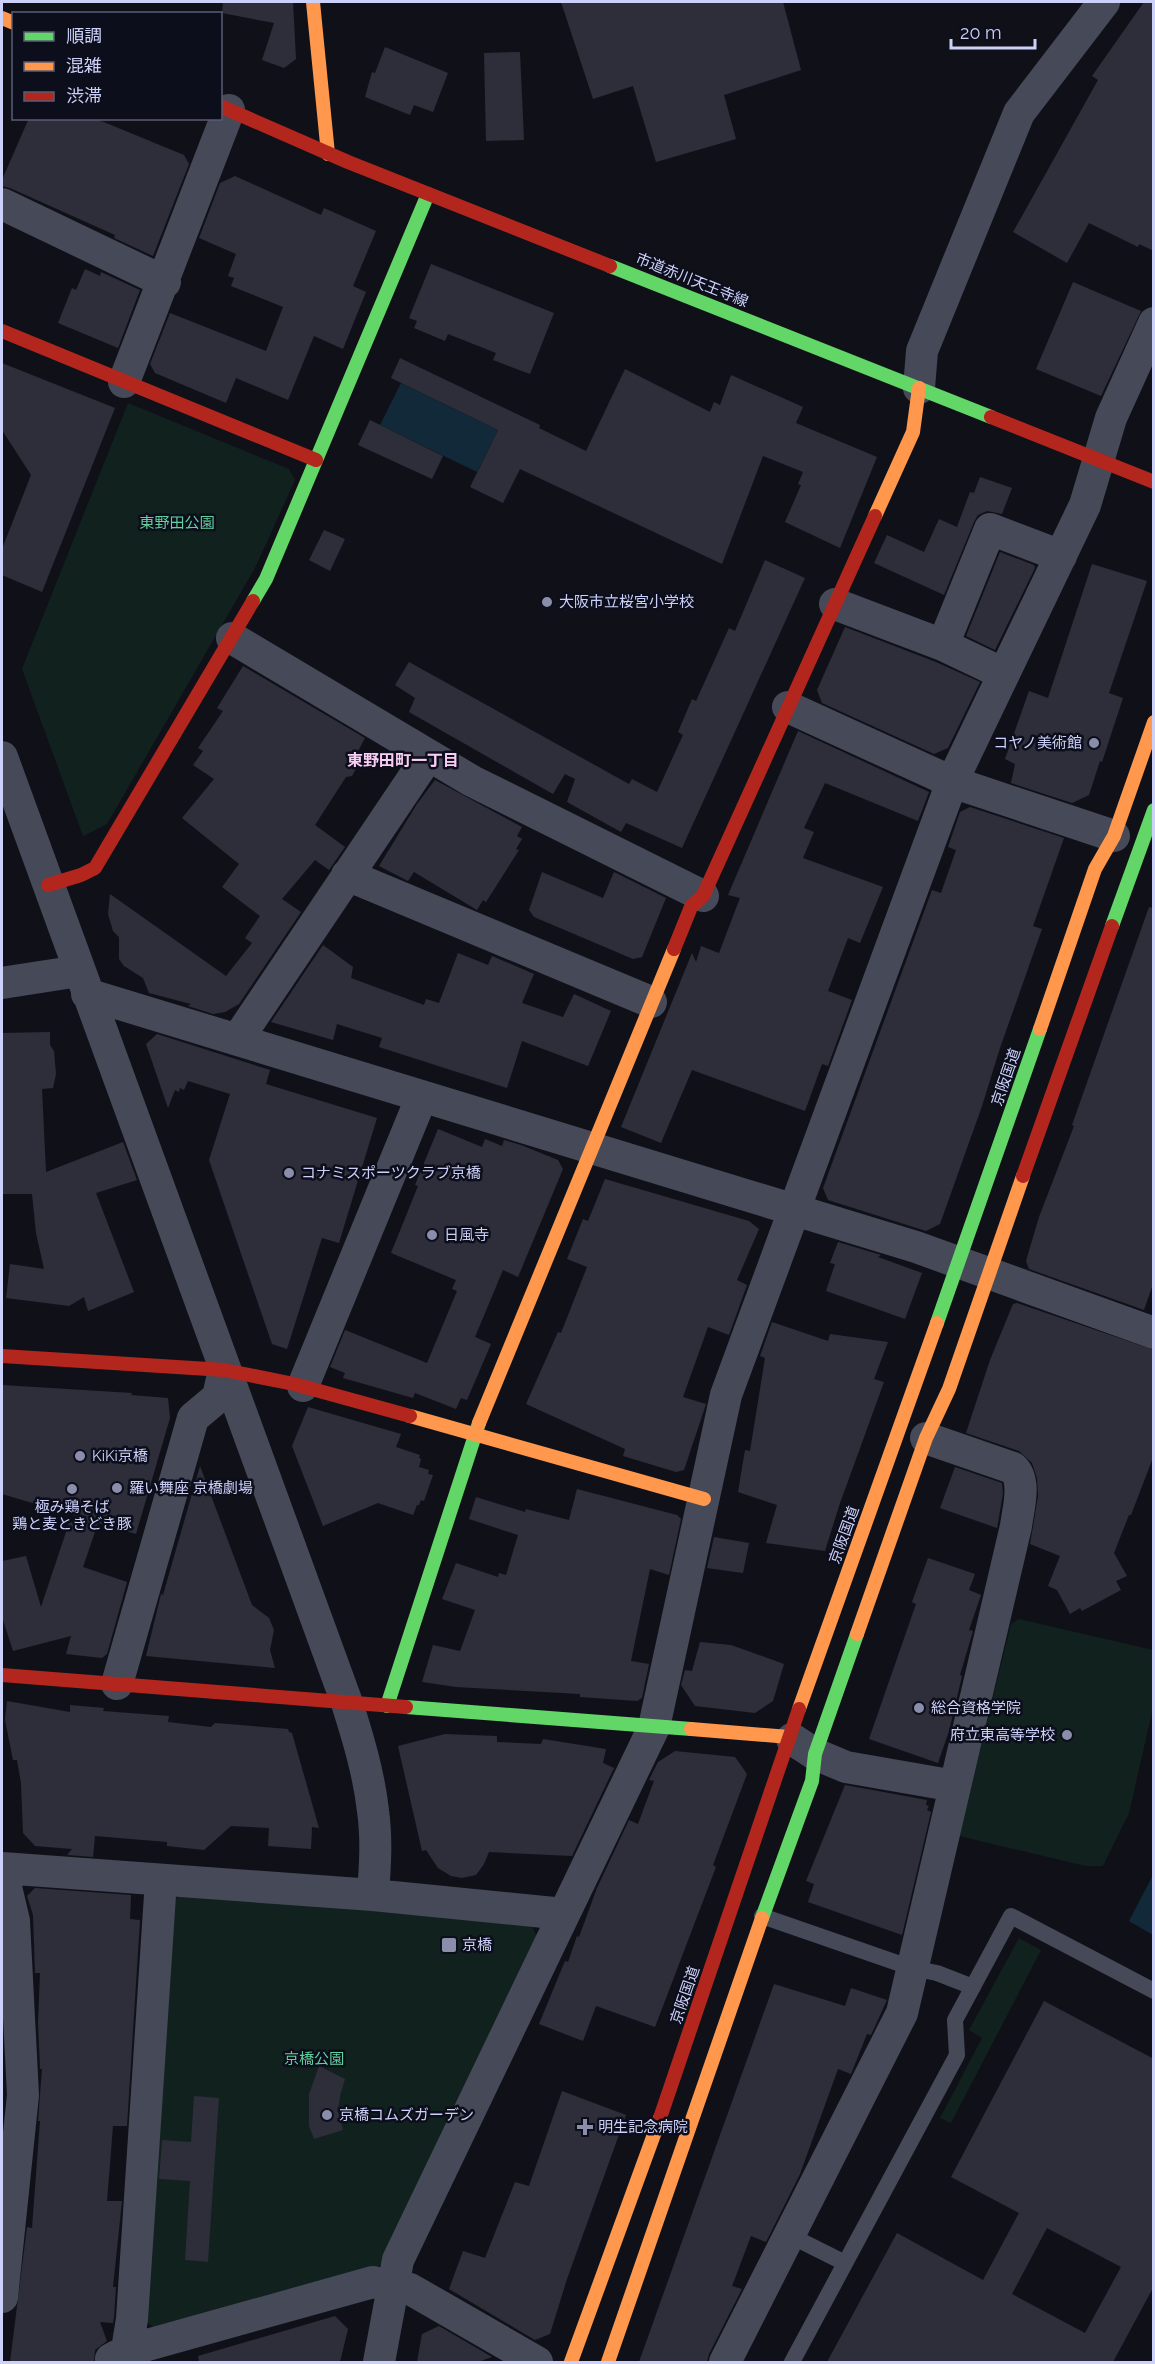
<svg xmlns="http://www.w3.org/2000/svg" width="1155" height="2364" viewBox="0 0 1155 2364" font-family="Raleway,'Noto Sans JP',sans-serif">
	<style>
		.green { fill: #11211e }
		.water { fill: #112938 }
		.building { fill: #2e2e3a; fill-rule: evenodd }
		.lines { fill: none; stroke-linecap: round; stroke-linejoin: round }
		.lane { stroke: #464958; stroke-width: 16 }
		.street { stroke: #464958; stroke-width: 32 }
		.fast { stroke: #63d668; stroke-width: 14 }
		.slow { stroke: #ff974d; stroke-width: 14 }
		.jam { stroke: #b3261e; stroke-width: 14 }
		.poi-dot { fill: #8a8eaa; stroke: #0d0e1b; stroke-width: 2 }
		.labels { text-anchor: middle; stroke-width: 5; stroke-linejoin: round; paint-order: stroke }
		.street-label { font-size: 15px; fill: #ccd1f9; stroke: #0d0e1b }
		.park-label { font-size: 15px; fill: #62d09c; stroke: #0d0e1b }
		.poi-label { font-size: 15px; fill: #ccd1f9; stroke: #0d0e1b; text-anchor: start }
		.neighbourhood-label { font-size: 16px; font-weight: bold; fill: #facef4; stroke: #0d0e1b }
	</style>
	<rect width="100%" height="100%" fill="#101118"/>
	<path class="green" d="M128 403 289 469 295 480 256 566 107 824 83 836 22 669Z
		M1019 1619 1153 1650V1708L1129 1813 1103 1866H1086L959 1836 1011 1624Z
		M181 1894 530 1923 537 1936 387 2259 374 2270 158 2331 146 2322 167 1906Z
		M1019 1938 1041 1950 951 2123 940 2118 982 2038 969 2030Z"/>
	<path class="water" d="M401 383 498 430 477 472 380 425Z
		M1153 1875H1154L1153 1935 1129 1921Z"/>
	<path class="building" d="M223 2H293L296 59 284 68 262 60 274 23 222 13Z
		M561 2H783L801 70 724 95 736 139 656 162 633 86 593 99Z
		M1144 2H1154V251L1139 244 1138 247 1089 223 1067 263 1013 232 1098 80 1092 76Z
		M385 47 448 73 433 112 414 105 410 115 365 97 372 72 375 73Z
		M520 52 524 140 486 141 484 53Z
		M29 118H94L184 155 189 164 153 256 114 238 115 235 10 188 2 186V180Z
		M235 176 321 215 324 208 376 231 353 286 366 292 343 349 314 336 288 400 236 378 226 403 155 373 150 364 170 313 266 351 283 307 231 286 234 278 228 276 236 254 199 238 220 183Z
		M431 264 554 313 530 374 493 360 496 353 448 334 445 341 414 328 417 321 409 318Z
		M85 269 100 276 101 272 140 290 118 348 58 323 72 288 76 290Z
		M1073 282 1141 311 1101 396 1036 369Z
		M400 358 540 425 539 428 586 451 625 369 710 412 714 402 720 405 731 375 803 407 796 423 877 457 840 548 785 522 801 485 798 484 803 472 763 456 722 564 520 469 503 503 470 487 498 430 391 378Z
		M2 363 115 408 42 592 2 575V549L31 475 2 430Z
		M370 420 443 456 432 479 358 445Z
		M980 477 1012 488 1002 514 987 511 978 515 974 522 944 595 874 563 887 535 924 552 939 519 957 527 970 492 974 493Z
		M324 530 345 539 330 571 309 560Z
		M1000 552 1034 565 1035 568 995 650 966 636Z
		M765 560 805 578 682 848 626 823 621 832 567 802 575 779 565 774 553 794 523 777 409 712 415 698 395 685 409 662 629 784 632 779 657 792 683 735 678 732 692 699 696 701 729 628 735 631Z
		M1092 564 1147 581 1109 693 1123 698 1102 762 1100 761 1089 795 1072 803 1011 783 1015 764 1005 759 1029 691 1048 698Z
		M845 627 936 662 980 682 948 748 934 754 822 703 817 690Z
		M243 666 365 738 357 753V767L352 776 346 777 315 825 345 847 329 870 315 860 282 899 301 912 239 1004 225 1012 213 1014 188 1006 191 1004 149 993 143 978 124 966 119 959V937L113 931 108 914 110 894 226 976 252 943 245 938 260 916 222 887 239 864 182 818 214 779 193 765 203 751 198 748 223 711 217 708Z
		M798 731 929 792 918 821 825 783 804 828 814 832 803 858 883 887 860 943 848 938 828 991 852 1000 828 1066 822 1064 805 1111 692 1070 661 1143 621 1127 692 953 696 962 701 946 719 953 740 898 728 895Z
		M435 780 522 827 517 836 522 839 516 849 519 850 486 902 483 900 477 910 414 872 408 881 379 866 417 804Z
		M970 807 1064 838 1033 926 1042 929 1000 1048 982 1106 940 1224 926 1231 828 1200 823 1188 932 890 941 893 956 850 948 847 960 812Z
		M542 872 603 898 614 872 666 898 642 957 633 959 534 917 529 910Z
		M1149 907 1154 908 1153 1284 1144 1310 1029 1269 1026 1261 1039 1217 1074 1126 1072 1125Z
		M323 945 353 967 351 978 424 1005 426 999 439 1003 458 953 488 965 492 956 534 974 522 1003 563 1017 574 994 611 1011 588 1066 522 1041 507 1088 379 1047 382 1038 337 1024 333 1040 271 1022Z
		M50 1032V1045L54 1051 56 1074 53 1088 42 1089 46 1172 123 1142 137 1180 96 1193 134 1292 88 1311 84 1297 69 1306 6 1298 10 1264 44 1269 36 1233 32 1194H2V1033Z
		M157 1034 270 1070 266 1084 377 1118 339 1243 322 1238 287 1349 272 1344 209 1160 230 1094 188 1081 184 1090 180 1088 179 1092 175 1090 168 1108 146 1044Z
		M438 1129 482 1147 485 1139 502 1146 504 1140 521 1145 558 1160 563 1169 518 1277 503 1270 475 1337 491 1344 467 1400 461 1398 456 1409 415 1393 413 1398 343 1378 345 1373 330 1367 345 1330 427 1363 457 1291 452 1289 456 1280 391 1253 418 1186 415 1185Z
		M605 1179 749 1221 759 1229 737 1280 747 1285 729 1335 708 1327 683 1397 706 1404 684 1470 676 1472 623 1456 625 1449 526 1404 558 1332 561 1333 587 1267 567 1259 583 1219 588 1221Z
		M838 1242 881 1255 878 1257 922 1273 905 1319 826 1291 835 1264 830 1263Z
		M1017 1303 1154 1350V1455L1131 1515H1129L1114 1553 1127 1576 1116 1581 1121 1590 1082 1611 1080 1608 1070 1614 1057 1590 1048 1586 1060 1556 1030 1544 1038 1496 1037 1478 1032 1463 1019 1451 966 1433 990 1360 1013 1304Z
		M772 1322 828 1341 830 1334 888 1342 874 1379 884 1382 839 1506 825 1551 766 1543 777 1505 738 1492 745 1450 750 1451 765 1358 760 1356Z
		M2 1385 132 1393 131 1395 168 1398 170 1418 136 1534 98 1523 83 1567 127 1582 107 1654 102 1658 66 1654 71 1636 13 1651 2 1617V1561L26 1556 41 1607 69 1523 86 1519 2 1494Z
		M308 1407 401 1434 396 1447 420 1455 419 1458 421 1459 419 1467 429 1470 428 1474 433 1475 424 1501 421 1500 419 1505H417L413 1515 378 1503 323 1526 292 1446Z
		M200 1466 252 1605 269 1618 274 1630 270 1650 275 1668 146 1656 161 1594 163 1595Z
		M955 1467 1002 1483 1003 1494 997 1528 940 1508Z
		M577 1489 677 1515 681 1519 669 1575 650 1569 631 1661 649 1664 642 1698 637 1701 580 1697V1694L456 1687 422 1682 433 1645 460 1651 475 1610 442 1599 456 1563 498 1577 499 1573 506 1575 518 1535 469 1519 476 1497 525 1512 526 1509 569 1520Z
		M714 1537 749 1543 743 1573 707 1568Z
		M928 1558 975 1574 969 1590 981 1595 969 1630 973 1631 960 1675 962 1676 949 1731 938 1763 869 1739 916 1604 912 1602Z
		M700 1642 731 1645 784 1664 773 1701 755 1713 695 1706 681 1685 685 1670 692 1671Z
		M7 1701 70 1712V1705L104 1708 103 1711 169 1716 168 1722 211 1727 215 1723 288 1729 289 1732 292 1733 319 1828 312 1827 311 1849 268 1846 269 1828 231 1826 204 1850 167 1846V1842L95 1836 93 1857 67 1855 72 1849 35 1846 23 1833 21 1783 17 1760H13L5 1720Z
		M445 1734 497 1736V1742L541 1744 543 1739 606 1749 603 1763 614 1768 572 1856 489 1852 484 1864 476 1875 462 1878 451 1876 438 1868 426 1850 422 1851 398 1746Z
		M675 1751 735 1757 747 1774 713 1865 716 1867 655 2027 596 2006 583 2041 539 2024 565 1961 568 1962 577 1936 579 1937 597 1888 629 1820 638 1824 654 1781 649 1780 658 1762Z
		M845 1785 927 1800 926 1805 929 1806 927 1810 931 1812 902 1935 808 1902 814 1884 806 1881Z
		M35 1888 131 1895 130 1919 140 1920 127 2126H113L107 2201H122L113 2287H116L114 2317 113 2323 100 2322 107 2341 95 2350 94 2362H10L27 2227 32 2228 40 2121H38L42 2069H40L38 2022 40 1973H35L33 1915 27 1896Z
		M774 1984 845 2006 851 1988 887 2000 871 2035 867 2034 851 2074 838 2069 800 2174 766 2242 751 2236 732 2286 742 2289 709 2354 707 2362H639Z
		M1044 2001 1154 2059V2286L1113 2362H827L897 2233 983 2280 1019 2213 951 2177ZM1047 2228 1121 2267 1085 2333 1012 2294Z
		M319 2066 345 2079 340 2096 338 2112 343 2130 314 2139 309 2126V2094Z
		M562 2091 626 2115 567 2279 550 2334 535 2340 449 2289 463 2251 485 2258 515 2182 529 2186Z
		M194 2096 219 2098 208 2262 185 2260 190 2181 159 2179 162 2140 191 2142Z
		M335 2316 348 2329 340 2362H199L198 2356Z
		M439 2326 492 2357 478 2362H417L422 2334Z"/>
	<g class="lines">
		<path class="lane" d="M762 1916 912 1968 937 1973 973 1987
			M789 2235 845 2263
			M792 2362 957 2055 955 2020 1011 1916 1154 1991"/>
		<path class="street" d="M2 204 165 282
			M124 382 229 110
			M919 388 922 351 1019 113 1104 2
			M835 604 943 645 1004 674
			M232 638 472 781 703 896
			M943 645 990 529 1061 556
			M788 707 952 782 1114 836
			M2 757 347 1703C358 1738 369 1774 373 1811 377 1839 375 1867 373 1895
			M347 875 651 1002
			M2 983 79 971
			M87 994 916 1247 1154 1333
			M237 1040 428 756
			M303 1386 422 1096
			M117 1684 193 1418 218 1397 224 1370
			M792 1739 815 1754 846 1767 955 1786
			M2 1868 373 1895 564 1914
			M2 1870 14 1921 23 2095 2 2297
			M111 2359 126 2351 373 2282 410 2289 537 2362
			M125 2362 132 2319 161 1880
			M379 2362 398 2260 654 1727 726 1395 952 782 1085 505 1111 418 1154 323
			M725 2362 902 2013 1016 1526C1018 1509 1027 1481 1013 1468L926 1438"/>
		<path class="fast" d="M610 266 991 417
			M253 601 266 579 428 194
			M1112 926 1154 810
			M937 1323 1040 1029
			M387 1706 479 1423
			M406 1707 691 1729
			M762 1918 812 1781 815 1754 857 1634"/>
		<path class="slow" d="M313 2 328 154
			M2 18 14 23
			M875 516 913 432 919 388
			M1040 1029 1095 869 1114 836 1154 722
			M410 1416 704 1499
			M479 1423 674 949
			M857 1634 926 1438 949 1389 1023 1176
			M799 1709 937 1323
			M691 1729 789 1737
			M571 2362 660 2118
			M608 2362 762 1918"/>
		<path class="jam" d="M220 106 348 162 610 266
			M2 331 316 460
			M991 417 1154 482
			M48 885 81 875 95 868 253 601
			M674 949 691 907 703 896 875 516
			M1023 1176 1112 926
			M2 1356 224 1370 294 1384 410 1416
			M2 1675 406 1707
			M660 2118 799 1709"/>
	</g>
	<g class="poi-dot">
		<circle cx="547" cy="602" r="6"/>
		<circle cx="1094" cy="743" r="6"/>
		<circle cx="289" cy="1173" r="6"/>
		<circle cx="432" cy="1235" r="6"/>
		<circle cx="80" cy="1456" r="6"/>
		<circle cx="117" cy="1488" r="6"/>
		<circle cx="72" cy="1489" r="6"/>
		<circle cx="919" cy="1708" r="6"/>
		<circle cx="1067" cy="1735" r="6"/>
		<rect x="441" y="1937" width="16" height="16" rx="3"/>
		<circle cx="327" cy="2115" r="6"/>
		<path d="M582 2118h6v6h6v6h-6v6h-6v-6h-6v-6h6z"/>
	</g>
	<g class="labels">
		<g class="street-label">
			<text transform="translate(692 280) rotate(22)" y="5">市道赤川天王寺線</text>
			<text transform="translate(1006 1077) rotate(-71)" y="5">京阪国道</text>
			<text transform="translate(844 1535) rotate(-70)" y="5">京阪国道</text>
			<text transform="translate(685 1995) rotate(-71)" y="5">京阪国道</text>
		</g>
		<g class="park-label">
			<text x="177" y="528">東野田公園</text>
			<text x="314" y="2064">京橋公園</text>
		</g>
		<g class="poi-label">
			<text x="559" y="607">大阪市立桜宮小学校</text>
			<text x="1082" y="748" text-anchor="end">コヤノ美術館</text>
			<text x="301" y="1178">コナミスポーツクラブ京橋</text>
			<text x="444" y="1240">日風寺</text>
			<text x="92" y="1461">KiKi京橋</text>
			<text x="129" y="1493">羅い舞座 京橋劇場</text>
			<text x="72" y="1512" text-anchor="middle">極み鶏そば<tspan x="72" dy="17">鶏と麦ときどき豚</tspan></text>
			<text x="931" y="1713">総合資格学院</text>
			<text x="1055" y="1740" text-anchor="end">府立東高等学校</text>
			<text x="462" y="1950">京橋</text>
			<text x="339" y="2120">京橋コムズガーデン</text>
			<text x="598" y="2132">明生記念病院</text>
		</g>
		<g class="neighbourhood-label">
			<text x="403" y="766">東野田町一丁目</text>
		</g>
	</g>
	<rect width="1155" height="2364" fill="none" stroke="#ccd1f9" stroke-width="6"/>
	<rect x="12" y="12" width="210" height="108" fill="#0d0e1b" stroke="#595c74" stroke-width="1.5"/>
	<rect x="24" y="32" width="30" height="9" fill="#63d668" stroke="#595c74" stroke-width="1.5"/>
	<text x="66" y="42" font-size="18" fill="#ccd1f9">順調</text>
	<rect x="24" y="62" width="30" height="9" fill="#ff974d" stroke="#595c74" stroke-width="1.5"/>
	<text x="66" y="72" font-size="18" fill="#ccd1f9">混雑</text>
	<rect x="24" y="92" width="30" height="9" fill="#b3261e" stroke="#595c74" stroke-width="1.5"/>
	<text x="66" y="102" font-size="18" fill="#ccd1f9">渋滞</text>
	<path d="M951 39v9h84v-9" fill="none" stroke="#ccd1f9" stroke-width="3"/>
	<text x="960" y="39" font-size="18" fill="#ccd1f9" stroke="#0d0e1b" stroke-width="4.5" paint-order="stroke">20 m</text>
</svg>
